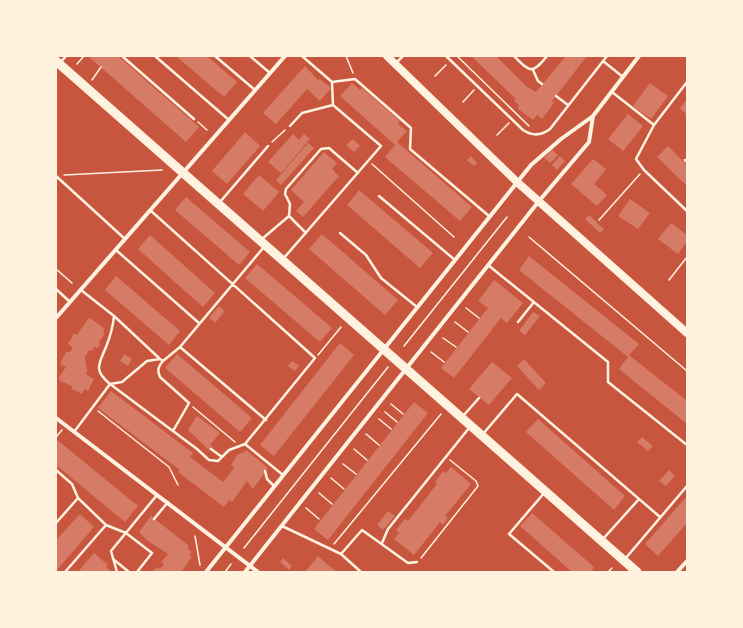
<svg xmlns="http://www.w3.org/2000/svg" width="743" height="628" viewBox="0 0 743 628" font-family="Mulish,sans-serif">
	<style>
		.building { fill: #d67c66 }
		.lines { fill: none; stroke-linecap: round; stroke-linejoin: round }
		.path { stroke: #fff3e0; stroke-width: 1.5 }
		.service { stroke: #fff3e0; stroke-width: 2.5 }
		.minor { stroke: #fff3e0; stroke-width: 4 }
		.secondary { stroke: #fff3e0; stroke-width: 8 }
		.primary { stroke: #fff3e0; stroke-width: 9 }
	</style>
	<rect width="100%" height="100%" fill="#c8553d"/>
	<path class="building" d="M88 56H118L199 127 186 142Z
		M176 56H207L237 82 224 97Z
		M471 56H496L526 86 536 92 566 56H587L552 101 554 103 542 119 537 115 533 120 517 108 519 105 514 101 516 99Z
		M305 66 318 80 320 79 331 88 320 101 307 89 276 124 263 113Z
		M352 83 360 90 362 88 400 121 398 124 407 131 397 142 472 207 460 221 385 157 395 145 340 96Z
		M650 83 668 96 651 119 633 106Z
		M687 99V115L680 108Z
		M628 114 643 126 623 151 608 139Z
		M245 132 260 146 227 184 212 171Z
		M293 134 299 140 304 134 310 139 281 173 268 162Z
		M353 139 360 146 354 152 346 145Z
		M308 143 314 148 281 185 276 180Z
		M668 146 687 165V186L657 157Z
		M552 150 558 155 550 163 544 158Z
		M324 152 337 163 332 169 339 176 303 217 296 211 304 202 291 190Z
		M471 156 477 163 474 166 467 160Z
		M560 156 565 161 557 170 552 165Z
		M593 159 606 169 594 184 607 195 597 206 571 184Z
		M259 175 279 192 263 211 243 194Z
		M359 190 433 253 420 268 347 205Z
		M186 197 250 252 239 265 175 210Z
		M630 199 650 213 638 229 618 216Z
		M589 215 604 229 600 233 585 219Z
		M671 223 687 235V241L678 254 658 239Z
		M322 234 398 300 385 315 309 249Z
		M150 235 215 293 203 307 138 249Z
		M529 256 639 344 629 355 687 401V424L619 369 628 357 519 270Z
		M257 264 332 328 320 342 245 278Z
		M116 276 180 331 169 345 105 290Z
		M494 280 523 303 507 323 501 318 454 378 441 368 488 308 478 301Z
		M219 306 225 311 215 323 209 318Z
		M533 312 540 316 525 335 519 331Z
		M90 318 105 329 103 332 105 334 99 342 100 345 97 348 94 347 92 351 89 350 85 357 87 371 86 374 94 379 88 391 85 389 82 394 72 389V386L60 381 59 377 66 367 60 364 66 352H70L73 348 68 344 72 337 74 333 77 335 88 319Z
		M340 343 354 355 274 456 260 445Z
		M124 354 132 359 128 366 120 361Z
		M177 354 252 418 240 432 165 368Z
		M524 359 546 383 539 390 517 366Z
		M292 361 299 366 295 371 288 366Z
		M492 362 512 378 489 405 469 389Z
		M111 391 193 453 190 457 223 482 234 468 231 465 238 454 243 453 246 450 268 468 253 489 247 481 232 502 229 500 224 507 178 472 180 470 98 408Z
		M414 402 428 413 328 540 314 529Z
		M197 416 220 433 210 445 213 446 210 451 188 430Z
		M538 419 625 496 614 510 526 432Z
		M642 437 653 446 648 451 637 442Z
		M56 439 138 506 125 522 56 465Z
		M451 467 471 484 445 516 448 518 443 525 440 522 414 555 394 539 399 533 396 530 405 519 408 521 437 484 435 482 443 471 446 473Z
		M669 470 675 476 666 486 659 481Z
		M687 496V523L658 556 645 544Z
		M388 511 395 516 383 530 377 525Z
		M532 513 594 567 592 570 593 572H572L520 526Z
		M80 514 94 527 56 571V540Z
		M151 516 189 546 187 548 192 552 189 555 192 557 181 572H153L157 567 160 569 164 564 161 562 168 554 148 541 139 532Z
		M94 553 108 565 106 567 112 572H78Z
		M318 556 328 565 337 572 306 571Z
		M283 558 292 566 289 570 280 562Z"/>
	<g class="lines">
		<path class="path" d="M346 56 353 73
			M457 56 529 126
			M77 64 84 56
			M435 76 446 65
			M92 80 101 67
			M463 102 474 90
			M198 122 207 130
			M497 135 509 123
			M272 142 285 130
			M372 164 454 237
			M64 175 162 170
			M599 220 640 174
			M529 237 687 371
			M56 269 72 283
			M669 280 687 257
			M466 308 479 318
			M455 322 468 332
			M443 338 456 347
			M404 346 507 217
			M431 352 444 362
			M318 355 341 327
			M391 404 403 414
			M193 407 235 442
			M98 411 169 467 178 485
			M385 412 397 422
			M379 419 391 429
			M366 434 379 445
			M56 437 62 430
			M354 449 367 460
			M343 464 356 474
			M331 478 344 489
			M319 493 332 504
			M306 508 319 519
			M195 536 200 565
			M334 544 441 414
			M244 548 388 367
			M421 558 478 486 476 481 450 460
			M225 572 231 564
			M608 572 612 568"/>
		<path class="service" d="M122 56 194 119
			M155 56 229 120
			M215 56 255 90
			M250 56 270 73
			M302 56 332 82 355 79 411 128 410 149 489 216
			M446 56 523 130C532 136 541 136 550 129L607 56
			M514 56C530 72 532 75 547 56
			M603 61 623 77
			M61 62 66 56
			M397 62 403 56
			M533 70 538 81 542 84
			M612 92 654 125 636 159 644 170 687 211
			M556 96 568 105
			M654 125 687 82
			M290 126 302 113 333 105
			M685 160 687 162
			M56 176 125 239
			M379 196 455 260
			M220 202 268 146
			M289 216 306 233
			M340 233 366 255 381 278 417 307
			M262 239 289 216 290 204 285 194 286 189 321 149 329 148 358 173
			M116 250 199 323
			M283 259 381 146 333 105 332 82
			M488 265 608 362V382L687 445
			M56 289 70 302
			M81 290 114 316C113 327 110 337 106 347 99 364 93 370 110 384L122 382 147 361 160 359 163 361 180 347 264 247
			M114 316 159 358
			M518 322 534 302
			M180 347 266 420
			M163 361C158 367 157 370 160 377L189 403 173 431
			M463 416 479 398
			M74 432 110 384 197 449 209 460 218 461 229 450 245 444 315 358 150 210
			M483 434 517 394 660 517
			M245 444 283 475
			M211 449 222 457
			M56 470 72 484 78 498
			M265 471 267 479 274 486
			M545 492 509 534 554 572
			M154 519 168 502
			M56 523 78 498 106 525
			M282 526 341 554 362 530 408 563 417 562
			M603 539 639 499
			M382 543 388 529 469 428
			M341 554 361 572
			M113 559 129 572
			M625 559 687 486
			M65 572 106 525 126 533 152 553 137 572
			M117 572 111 551 157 495"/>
		<path class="minor" d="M56 318 285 56
			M56 418 258 572
			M206 572 531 165 561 139 593 116 639 56
			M245 572 539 201 589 142 593 116
			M677 572 687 561"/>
		<path class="secondary" d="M387 56 517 182 687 333"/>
		<path class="primary" d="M56 61 637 572"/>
	</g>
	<rect width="743" height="628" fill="none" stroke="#fff3e0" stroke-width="114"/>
</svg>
